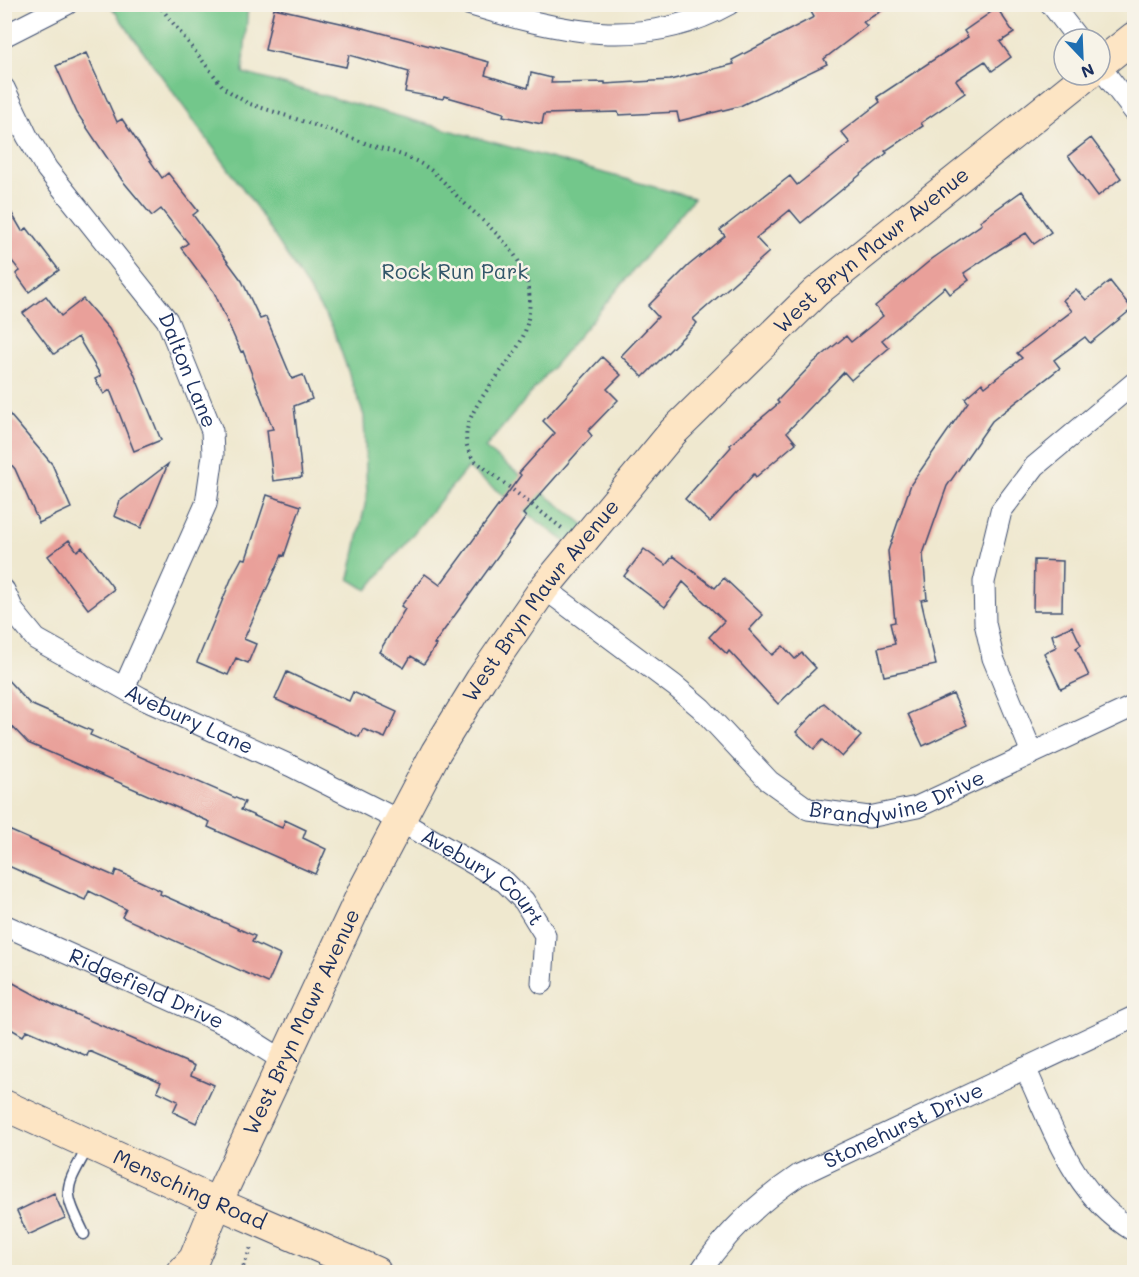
<svg xmlns="http://www.w3.org/2000/svg" width="1139" height="1277" viewBox="0 0 1139 1277" font-family="Mali,sans-serif">
	<style>
		.green { fill: #73c78b; stroke: #477b74; stroke-width: 1.5 }
		.building { fill: #e9a09a }
		.lines { fill: none; stroke-linecap: round; stroke-linejoin: round }
		.lane-casing { stroke: #3b4b6f; stroke-width: 13 }
		.street-casing { stroke: #3b4b6f; stroke-width: 23 }
		.secondary-casing { stroke: #3b4b6f; stroke-width: 32 }
		.path { stroke: #3b4b6f; stroke-width: 4; stroke-dasharray: 1.5 4.5; stroke-linecap: butt }
		.lane { stroke: #fff; stroke-width: 10 }
		.street { stroke: #fff; stroke-width: 21 }
		.secondary { stroke: #fde5c4; stroke-width: 30 }
		.labels { text-anchor: middle; stroke-width: 5; stroke-linejoin: round; paint-order: stroke }
		.street-label { font-size: 21px; fill: #1b2f5e; stroke: #f7f3e8 }
		.park-label { font-size: 21px; fill: #315569; stroke: #f7f3e8 }
	</style>
	<rect width="100%" height="100%" fill="#f7f3e8"/>
	<filter id="ink" filterUnits="userSpaceOnUse"><feTurbulence type="fractalNoise" baseFrequency=".0167" numOctaves="2"/><feDisplacementMap in="SourceGraphic" scale="12" xChannelSelector="R" yChannelSelector="G"/><feConvolveMatrix kernelMatrix="1 2 1 2 8 2 1 2 1" color-interpolation-filters="sRGB"/></filter>
	<filter id="wash" filterUnits="userSpaceOnUse"><feTurbulence type="fractalNoise" baseFrequency=".008" numOctaves="4" result="noise"/><feDisplacementMap in="SourceGraphic" scale="24" xChannelSelector="R" yChannelSelector="G"/><feGaussianBlur stdDeviation="1.35" result="paint"/><feColorMatrix in="noise" values="0 0 0 0 0 0 0 0 0 0 0 0 0 0 0 0 0 1.4 0 .05"/><feComposite in="paint" operator="in"/></filter>
	<g filter="url(#wash)">
		<rect width="100%" height="100%" fill="#efe8cf"/>
		<path class="green" d="M110 5H248L243 73 694 198 485 448 590 529 575 549 467 468 367 590 349 579 367 496 364 416 332 326 254 204Z"/>
		<g id="blocks">
			<path class="building" d="M820 4H893L863 22 867 26 824 59 827 64 740 106 679 121 677 112 619 115 618 112 544 114 542 124 503 116 504 113 444 96 443 99 405 92 409 72 349 55 346 67 265 50 274 8 367 29 489 62 485 75 528 88 531 73 552 78 551 83 605 82V84L670 80 734 64 732 60 814 17 811 12Z
				M997 8 1014 33 1000 42 1011 57 992 71 985 61 956 80 965 93 921 123 923 126 885 151 887 153 801 223 790 210 756 238 769 252 693 319 697 323 643 377 621 356 658 317 648 306 689 265 725 236 720 230 790 176 797 185 850 143 841 132 880 102 877 97 968 37 964 31Z
				M86 53 117 122 122 119 162 178 168 173 198 211 193 215 242 281 260 319 266 317 292 379 303 375 312 399 294 406 302 477 273 481 267 430 273 429 243 351 241 352 214 292 181 248 188 243 161 209 152 216 122 180 77 113 56 66Z
				M1091 138 1121 178 1098 196 1068 156Z
				M1022 191 1051 232 1034 244 1026 233 1000 249 964 273 969 280 950 294 945 287 882 340 889 348 851 380 844 372 787 432 796 443 756 477 754 474 710 522 685 499 731 447 730 445 779 403 777 401 813 363 846 336 851 342 883 316 875 306 932 259 982 224 980 221Z
				M4 200 22 231 27 228 59 270 29 292 16 274 20 271 4 251Z
				M1110 281 1132 309 1090 343 1085 337 1054 360 1060 368 992 421 947 486 923 554 927 599 921 600 936 665 884 676 878 648 895 644 890 623 895 622 888 551 911 484 968 402 965 398 982 383 985 387 1022 358 1017 353 1072 311 1063 300 1076 289 1086 300Z
				M46 296 61 316 83 299 109 329 133 371 161 440 134 451 110 390 104 394 95 379 101 376 78 337 54 354 23 313Z
				M602 357 621 375 607 389 618 400 588 431 592 436 523 514 526 517 434 644 436 645 424 664 411 656 404 668 379 652 405 609 401 606 425 574 440 585 521 475 519 473 555 433 543 421Z
				M4 408 52 464 71 508 39 523 15 469 4 456Z
				M168 464 141 528 114 516 120 501Z
				M267 495 301 506 284 556 282 555 244 639 256 644 248 663 236 658 228 675 197 662 232 577 242 558 246 559Z
				M69 540 77 551 82 547 114 589 88 609 48 556Z
				M644 549 666 565 673 556 715 588 724 578 763 615 749 630 772 655 783 646 795 659 802 653 816 668 778 704 729 651 727 654 709 637 724 621 683 582 665 607 624 576Z
				M1034 560 1063 561 1062 611H1033Z
				M1072 626 1081 645 1076 648 1089 676 1061 689 1044 653 1056 647 1052 635Z
				M287 672 349 701 353 692 397 712 385 738 363 729 359 737 275 699Z
				M4 676 30 704 92 731 90 735 245 802 241 810 282 828 285 820 306 830 303 838 326 849 315 874 208 827 210 822 28 743 4 718Z
				M953 694 967 725 923 746 908 714Z
				M824 703 861 736 842 757 823 740 814 749 796 732Z
				M4 828 114 876 116 870 161 891 160 894 255 936 252 942 280 955 268 983 122 917 126 909 89 891 85 900 4 864Z
				M4 978 54 1005 195 1066 191 1075 214 1085 196 1123 173 1112 178 1101 157 1091 161 1082 89 1051 87 1056 27 1030 23 1036 4 1025Z
				M54 1193 65 1218 28 1235 17 1211Z"/>
		</g>
	</g>
	<g filter="url(#ink)">
		<use href="#blocks" fill-opacity="0" stroke="#3b4b6f" stroke-width="1.5"/>
		<g class="lines">
			<defs>
				<path id="lane" d="M84 1234C62 1188 64 1191 88 1147"/>
				<g id="street">
					<path d="M468 4C558 31 641 53 729 4"/>
					<path d="M1051 4 1078 39"/>
					<path d="M4 36 67 4"/>
					<path d="M1100 67 1134 111"/>
					<path id="s1" d="M4 88 27 136 47 169 167 320 212 431 213 455 206 504 124 688"/>
					<path id="s2" d="M544 588 675 686 701 708 769 781 808 809 869 817 917 807 1134 706"/>
					<path id="s3" d="M4 590 14 612 36 639 141 698 291 766 400 821 505 882 524 901 545 935 542 983"/>
					<path d="M1032 753 993 658 985 623 984 582 1001 511 1035 466 1134 383"/>
					<path id="s4" d="M4 925 229 1026 284 1061"/>
					<path d="M1025 1068C1054 1130 1073 1194 1134 1231"/>
					<path id="s5" d="M700 1272C726 1233 760 1201 799 1175L1134 1017"/>
				</g>
				<g id="secondary">
					<path d="M1100 64 1134 37"/>
					<path id="s6" d="M4 1105 217 1203 376 1272"/>
					<path id="s7" d="M182 1272 194 1259 217 1203 363 891 436 752 481 679 544 588 673 432 816 292 1087 75"/>
				</g>
			</defs>
			<use href="#lane" class="lane-casing"/>
			<use href="#street" class="street-casing"/>
			<use href="#secondary" class="secondary-casing"/>
			<path class="path" d="M158 4 224 88 247 103C287 116 328 129 368 144 386 150 407 155 423 165 438 173 451 191 463 202 502 239 542 267 526 328 516 368 444 418 473 459L563 529
				M241 1272 252 1245"/>
			<use href="#lane" class="lane"/>
			<use href="#street" class="street"/>
			<use href="#secondary" class="secondary"/>
		</g>
	</g>
	<g class="labels">
		<g class="street-label">
			<text dy="7" stroke="none"><textPath href="#s7" startOffset="1248">West Bryn Mawr Avenue</textPath></text>
			<text dy="7" stroke="none"><textPath href="#s1" startOffset="339">Dalton Lane</textPath></text>
			<text dy="7" stroke="none"><textPath href="#s7" startOffset="764">West Bryn Mawr Avenue</textPath></text>
			<text dy="7" stroke="none"><textPath href="#s3" startOffset="232">Avebury Lane</textPath></text>
			<text dy="7" stroke="none"><textPath href="#s2" startOffset="438">Brandywine Drive</textPath></text>
			<text dy="7" stroke="none"><textPath href="#s3" startOffset="567">Avebury Court</textPath></text>
			<text dy="7" stroke="none"><textPath href="#s4" startOffset="156">Ridgefield Drive</textPath></text>
			<text dy="7" stroke="none"><textPath href="#s7" startOffset="278">West Bryn Mawr Avenue</textPath></text>
			<text dy="7" stroke="none"><textPath href="#s5" startOffset="255">Stonehurst Drive</textPath></text>
			<text dy="7" stroke="none"><textPath href="#s6" startOffset="204">Mensching Road</textPath></text>
		</g>
		<g class="park-label">
			<text x="455" y="279">Rock Run Park</text>
		</g>
	</g>
	<rect width="1139" height="1277" fill="none" stroke="#f7f3e8" stroke-width="24"/>
	<g transform="translate(1082 57) rotate(157)"><circle r="28" fill="#f7f3e8" stroke="#9fa5b1" stroke-width="1.5"/>
	<path d="M0-4.5L10 22L0 15L-10 22Z" fill="#1f6fb2"/>
	<text y="-9" font-size="16" font-weight="bold" text-anchor="middle" fill="#1b2f5e">N</text>
	</g>
</svg>
